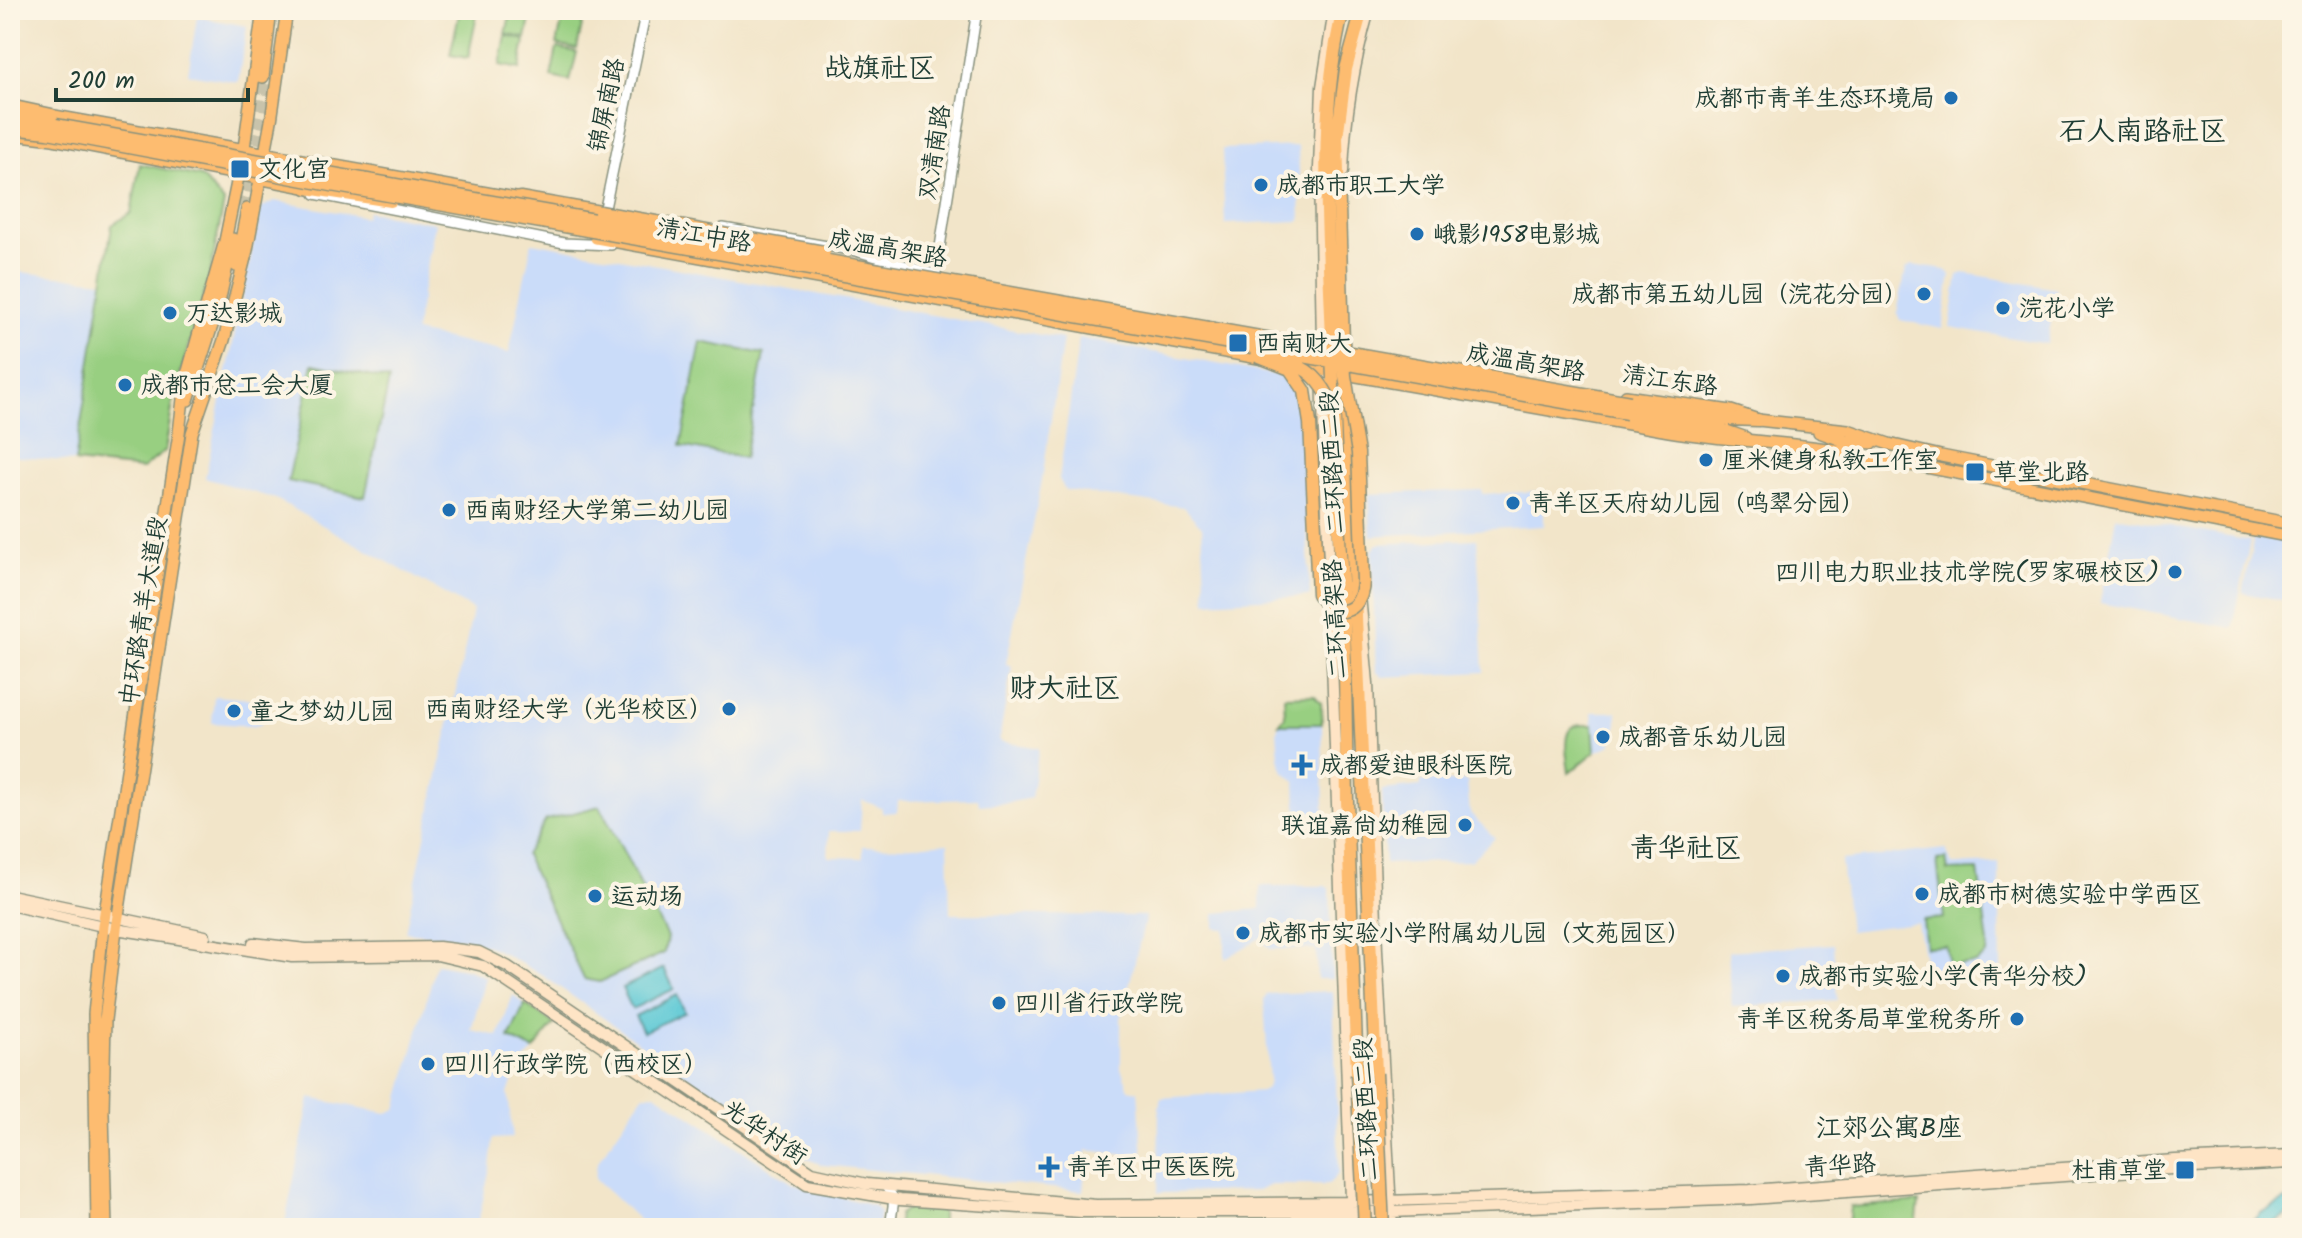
<svg xmlns="http://www.w3.org/2000/svg" width="2302" height="1238" viewBox="0 0 2302 1238" font-family="Kalam,'LXGW WenKai TC',sans-serif">
	<style>
		.built { fill: #cadcf9 }
		.green { fill: #98cf81; stroke: #5c865a; stroke-width: 2 }
		.water { fill: #5dc9d6; stroke: #3e8385; stroke-width: 2 }
		.lines { fill: none; stroke-linecap: round; stroke-linejoin: round }
		.primary-tunnel { stroke: #c8c3ab; stroke-width: 11; stroke-dasharray: 11 5.5; stroke-linecap: butt }
		.tertiary-casing { stroke: #88917e; stroke-width: 12 }
		.secondary-casing { stroke: #88917e; stroke-width: 13 }
		.primary-casing { stroke: #88917e; stroke-width: 14 }
		.trunk-casing { stroke: #88917e; stroke-width: 15 }
		.tertiary { stroke: #fff; stroke-width: 9 }
		.secondary { stroke: #fee4c5; stroke-width: 10 }
		.primary { stroke: #fdbc6f; stroke-width: 11 }
		.trunk { stroke: #fdbc6f; stroke-width: 12 }
		.trunk-bridge-casing { stroke: #88917e; stroke-width: 15; stroke-linecap: butt }
		.trunk-bridge { stroke: #fdbc6f; stroke-width: 12 }
		.poi-dot { fill: #1f6fb2; stroke: #fcf5e5; stroke-width: 3 }
		.labels { text-anchor: middle; stroke-width: 8; stroke-linejoin: round; paint-order: stroke }
		.poi-label { font-size: 24px; fill: #1f3d34; stroke: #fcf5e5; text-anchor: start }
		.street-label { font-size: 24px; fill: #1f3d34; stroke: #fcf5e5 }
		.neighbourhood-label { font-size: 26px; fill: #1f3d34; stroke: #fcf5e5 }
		.quarter-label { font-size: 28px; fill: #1f3d34; stroke: #fcf5e5 }
	</style>
	<rect width="100%" height="100%" fill="#fcf5e5"/>
	<filter id="ink" filterUnits="userSpaceOnUse"><feTurbulence type="fractalNoise" baseFrequency=".0125" numOctaves="2"/><feDisplacementMap in="SourceGraphic" scale="16" xChannelSelector="R" yChannelSelector="G"/><feConvolveMatrix kernelMatrix="1 2 1 2 8 2 1 2 1" color-interpolation-filters="sRGB"/></filter>
	<filter id="wash" filterUnits="userSpaceOnUse"><feTurbulence type="fractalNoise" baseFrequency=".006" numOctaves="4" result="noise"/><feDisplacementMap in="SourceGraphic" scale="32" xChannelSelector="R" yChannelSelector="G"/><feGaussianBlur stdDeviation="1.8" result="paint"/><feColorMatrix in="noise" values="0 0 0 0 0 0 0 0 0 0 0 0 0 0 0 0 0 1.4 0 .05"/><feComposite in="paint" operator="in"/></filter>
	<g filter="url(#wash)">
		<rect width="100%" height="100%" fill="#f2e5c9"/>
		<path class="built" d="M197 17 247 26 238 82 188 74Z
			M1298 146 1301 221 1225 224 1222 149Z
			M274 201 366 217 367 211 435 223 415 332 509 353 532 242 1063 339 1042 480 1006 664 1012 666 999 741 1039 748 1031 798 1007 803 979 805 978 799 898 801 897 812 882 813V808L862 800 860 831H829L828 857 863 858V846L902 847 948 843 950 914 1146 916 1121 1019V1068L1129 1089 1138 1091 1143 1157 1087 1150 1083 1191 823 1165 802 1157 542 975 493 948 465 939 405 932 473 610 276 499 205 478 261 208Z
			M1912 265 1945 270 1951 275 1942 329 1900 320 1897 313 1906 269Z
			M10 271 103 281 75 462 10 456Z
			M1964 273 2057 289 2047 344 1950 327 1958 275Z
			M1079 338 1286 377 1296 390 1302 419 1310 596 1206 602 1202 527 1183 507 1065 490 1059 479Z
			M1482 490V494L1544 491V526L1371 536 1369 494Z
			M2116 516 2250 541 2233 628 2100 603Z
			M2254 536 2292 543V602L2243 593Z
			M1477 539 1484 672 1382 677 1376 671 1372 551 1378 544Z
			M214 696 250 699 262 723 255 726 212 723Z
			M1592 712H1617V728L1611 730 1612 745 1595 752Z
			M1279 724H1322L1324 813 1297 814 1296 781 1284 772 1279 758 1277 730Z
			M1421 781H1467L1470 813 1495 838 1470 861 1385 864 1382 790 1421 786Z
			M1946 849 1952 865 1999 863 2001 969 1927 974 1917 923 1849 931 1841 860Z
			M1260 886H1325L1330 889 1332 979H1317L1316 949H1270L1260 938 1225 959V929L1215 928V913L1260 909Z
			M1833 944 1837 1000 1732 1007 1728 951Z
			M436 964 465 969 486 977 471 1030 498 1036 513 995 525 1004 509 1038 534 1050 516 1071 508 1094 513 1138 493 1139 490 1167 477 1228H284L310 1098 387 1113 397 1109Z
			M1333 991 1339 1173 1328 1185H1271L1258 1191 1158 1193 1159 1106 1161 1098 1262 1091 1267 1088 1269 1081 1264 1000 1267 994Z
			M655 1093 792 1183 874 1206 880 1212 878 1228H648L595 1179 597 1163 643 1095Z"/>
		<path class="green" d="M460 10H478L468 58 450 55Z
			M511 10H532L526 38 506 34Z
			M563 16 583 20 577 49 557 45Z
			M506 36 525 40 520 69 500 65Z
			M557 48 577 52 570 81 551 77Z
			M140 164 201 177 224 202 210 274 174 396 165 451 142 469 75 462 112 225 131 213Z
			M701 342 764 354 744 458 681 446Z
			M313 364 389 380 365 497 288 481Z
			M1314 695 1321 703 1322 724H1279L1285 716 1284 696Z
			M1593 725 1595 752 1569 773C1568 762 1561 733 1573 727 1577 724 1588 725 1593 725Z
			M600 806 667 937 664 953 600 982 584 979 525 855 546 820Z
			M1946 859 1948 871 1978 870 1988 944 1987 954 1976 963 1949 966 1946 946 1926 947 1923 920 1944 918 1937 860Z
			M525 1004 554 1024 534 1050 509 1038Z
			M1919 1202 1916 1228H1848L1850 1207Z
			M910 1207 942 1210V1228H897L899 1214Z"/>
		<path class="water" d="M664 968 674 989 632 1009 622 988Z
			M677 995 685 1012 643 1032 635 1016Z
			M2292 1197V1212L2267 1228H2247L2261 1213Z"/>
	</g>
	<g filter="url(#ink)">
		<g class="lines">
			<path class="primary-tunnel" d="M238 207 263 77
				M247 209 271 78"/>
			<defs>
				<path id="tertiary" d="M315 194 564 243 611 245
					M605 208 646 10
					M723 228 856 251 934 274
					M935 279 977 10
					M885 1185 894 1199 890 1228"/>
				<path id="secondary" d="M1334 10 1322 87 1319 168 1323 408 1352 1228
					M1343 172C1345 116 1354 63 1369 10
					M1360 595 1368 683 1377 951 1392 1228
					M10 895 205 936
					M10 905 116 929 292 957 437 955 483 966 807 1184 900 1200 1081 1212H1391L1751 1199 2133 1171 2292 1163
					M253 943 306 949 439 947 479 952 507 966 812 1172 867 1184 1096 1205 1351 1202 1750 1190 2175 1160 2292 1155"/>
				<path id="primary" d="M263 77 271 10
					M43 114 527 200
					M13 134 53 139 315 189
					M596 238 1264 359
					M236 266 247 209
					M1300 366 1669 431C1724 440 1780 442 1836 450 1850 451 1864 458 1878 461 1892 464 1907 465 1921 466L2292 537
					M1626 396 1731 411 1758 420 1848 430 1889 444 1941 456 2292 524
					M188 400 218 307 233 239
					M1819 432 1845 441 1872 443
					M1807 452 1829 458 1868 462
					M97 1228 94 1014 103 926 179 433 185 382 225 241 244 148 263 10
					M106 1228 103 1112 105 1020 116 929 192 433 224 340 247 250 271 121 287 10"/>
				<path id="trunk" d="M307 188 391 201
					M520 198 600 212
					M1332 343C1329 233 1316 118 1343 10
					M1343 343 1337 138 1346 69 1362 10
					M1333 379 1337 508 1344 610 1347 801 1357 1074
					M1630 402 1727 419 1758 420
					M1347 413 1376 1073
					M1627 413 1722 430 1745 438"/>
			</defs>
			<use href="#tertiary" class="tertiary-casing"/>
			<use href="#secondary" class="secondary-casing"/>
			<use href="#primary" class="primary-casing"/>
			<use href="#trunk" class="trunk-casing"/>
			<use href="#tertiary" class="tertiary"/>
			<use href="#secondary" class="secondary"/>
			<use href="#primary" class="primary"/>
			<use href="#trunk" class="trunk"/>
			<defs>
				<path id="trunk-bridge" d="M10 106 52 115
					M10 117 1630 402
					M10 128 48 132 331 185 1627 413
					M600 212 824 252
					M1332 355 1333 379
					M1257 356 1290 369 1305 391 1310 423 1318 594 1330 610C1353 616 1363 600 1363 580L1358 453 1345 376 1343 343
					M1282 360C1309 367 1322 381 1333 406
					M1376 1073 1383 1228
					M1357 1074 1365 1228"/>
			</defs>
			<use href="#trunk-bridge" class="trunk-bridge-casing"/>
			<use href="#trunk-bridge" class="trunk-bridge"/>
		</g>
	</g>
	<g class="poi-dot">
		<circle cx="1951" cy="98" r="8"/>
		<rect x="230" y="159" width="20" height="20" rx="4"/>
		<circle cx="1261" cy="185" r="8"/>
		<circle cx="1417" cy="234" r="8"/>
		<circle cx="1924" cy="294" r="8"/>
		<circle cx="2003" cy="308" r="8"/>
		<circle cx="170" cy="313" r="8"/>
		<rect x="1228" y="333" width="20" height="20" rx="4"/>
		<circle cx="125" cy="385" r="8"/>
		<circle cx="1706" cy="460" r="8"/>
		<rect x="1965" y="462" width="20" height="20" rx="4"/>
		<circle cx="1513" cy="503" r="8"/>
		<circle cx="449" cy="510" r="8"/>
		<circle cx="2175" cy="572" r="8"/>
		<circle cx="729" cy="709" r="8"/>
		<circle cx="234" cy="711" r="8"/>
		<circle cx="1603" cy="737" r="8"/>
		<path d="M1298 753h8v8h8v8h-8v8h-8v-8h-8v-8h8z"/>
		<circle cx="1465" cy="825" r="8"/>
		<circle cx="1922" cy="894" r="8"/>
		<circle cx="595" cy="896" r="8"/>
		<circle cx="1243" cy="933" r="8"/>
		<circle cx="1783" cy="976" r="8"/>
		<circle cx="999" cy="1003" r="8"/>
		<circle cx="2017" cy="1019" r="8"/>
		<circle cx="428" cy="1064" r="8"/>
		<path d="M1045 1155h8v8h8v8h-8v8h-8v-8h-8v-8h8z"/>
		<rect x="2175" y="1160" width="20" height="20" rx="4"/>
	</g>
	<g class="labels">
		<g class="poi-label">
			<text x="1935" y="106" text-anchor="end">成都市青羊生态环境局</text>
			<text x="258" y="177">文化宫</text>
			<text x="1277" y="193">成都市职工大学</text>
			<text x="1433" y="242">峨影1958电影城</text>
			<text x="1908" y="302" text-anchor="end">成都市第五幼儿园（浣花分园）</text>
			<text x="2019" y="316">浣花小学</text>
			<text x="186" y="321">万达影城</text>
			<text x="1256" y="351">西南财大</text>
			<text x="141" y="393">成都市总工会大厦</text>
			<text x="1722" y="468">厘米健身私教工作室</text>
			<text x="1993" y="480">草堂北路</text>
			<text x="1529" y="511">青羊区天府幼儿园（鸣翠分园）</text>
			<text x="465" y="518">西南财经大学第二幼儿园</text>
			<text x="2159" y="580" text-anchor="end">四川电力职业技术学院(罗家碾校区)</text>
			<text x="713" y="717" text-anchor="end">西南财经大学（光华校区）</text>
			<text x="250" y="719">童之梦幼儿园</text>
			<text x="1619" y="745">成都音乐幼儿园</text>
			<text x="1320" y="773">成都爱迪眼科医院</text>
			<text x="1449" y="833" text-anchor="end">联谊嘉尚幼稚园</text>
			<text x="1938" y="902">成都市树德实验中学西区</text>
			<text x="611" y="904">运动场</text>
			<text x="1259" y="941">成都市实验小学附属幼儿园（文苑园区）</text>
			<text x="1799" y="984">成都市实验小学(青华分校)</text>
			<text x="1015" y="1011">四川省行政学院</text>
			<text x="2001" y="1027" text-anchor="end">青羊区税务局草堂税务所</text>
			<text x="444" y="1072">四川行政学院（西校区）</text>
			<text x="1067" y="1175">青羊区中医医院</text>
			<text x="2167" y="1178" text-anchor="end">杜甫草堂</text>
		</g>
		<g class="street-label">
			<text transform="translate(606 105) rotate(-78)" y="8">锦屏南路</text>
			<text transform="translate(934 152) rotate(-81)" y="8">双清南路</text>
			<text transform="translate(704 235) rotate(10)" y="8">清江中路</text>
			<text transform="translate(888 248) rotate(10)" y="8">成温高架路</text>
			<text transform="translate(1526 362) rotate(10)" y="8">成温高架路</text>
			<text transform="translate(1670 380) rotate(8)" y="8">清江东路</text>
			<text transform="translate(1332 462) rotate(-93)" y="8">二环路西二段</text>
			<text transform="translate(143 611) rotate(-81)" y="8">中环路青羊大道段</text>
			<text transform="translate(1335 619) rotate(-93)" y="8">二环高架路</text>
			<text transform="translate(1366 1109) rotate(-93)" y="8">二环路西二段</text>
			<text transform="translate(765 1132) rotate(34)" y="8">光华村街</text>
			<text transform="translate(1840 1165) rotate(-4)" y="8">青华路</text>
		</g>
		<g class="neighbourhood-label">
			<text x="1889" y="1136">江郊公寓B座</text>
		</g>
		<g class="quarter-label">
			<text x="880" y="77">战旗社区</text>
			<text x="2143" y="140">石人南路社区</text>
			<text x="1065" y="697">财大社区</text>
			<text x="1686" y="857">青华社区</text>
		</g>
	</g>
	<rect width="2302" height="1238" fill="none" stroke="#fcf5e5" stroke-width="40"/>
	<path d="M56 88v12h192v-12" fill="none" stroke="#1f3d34" stroke-width="4"/>
	<text x="68" y="88" font-size="24" fill="#1f3d34" stroke="#fcf5e5" stroke-width="6" paint-order="stroke">200 m</text>
</svg>
